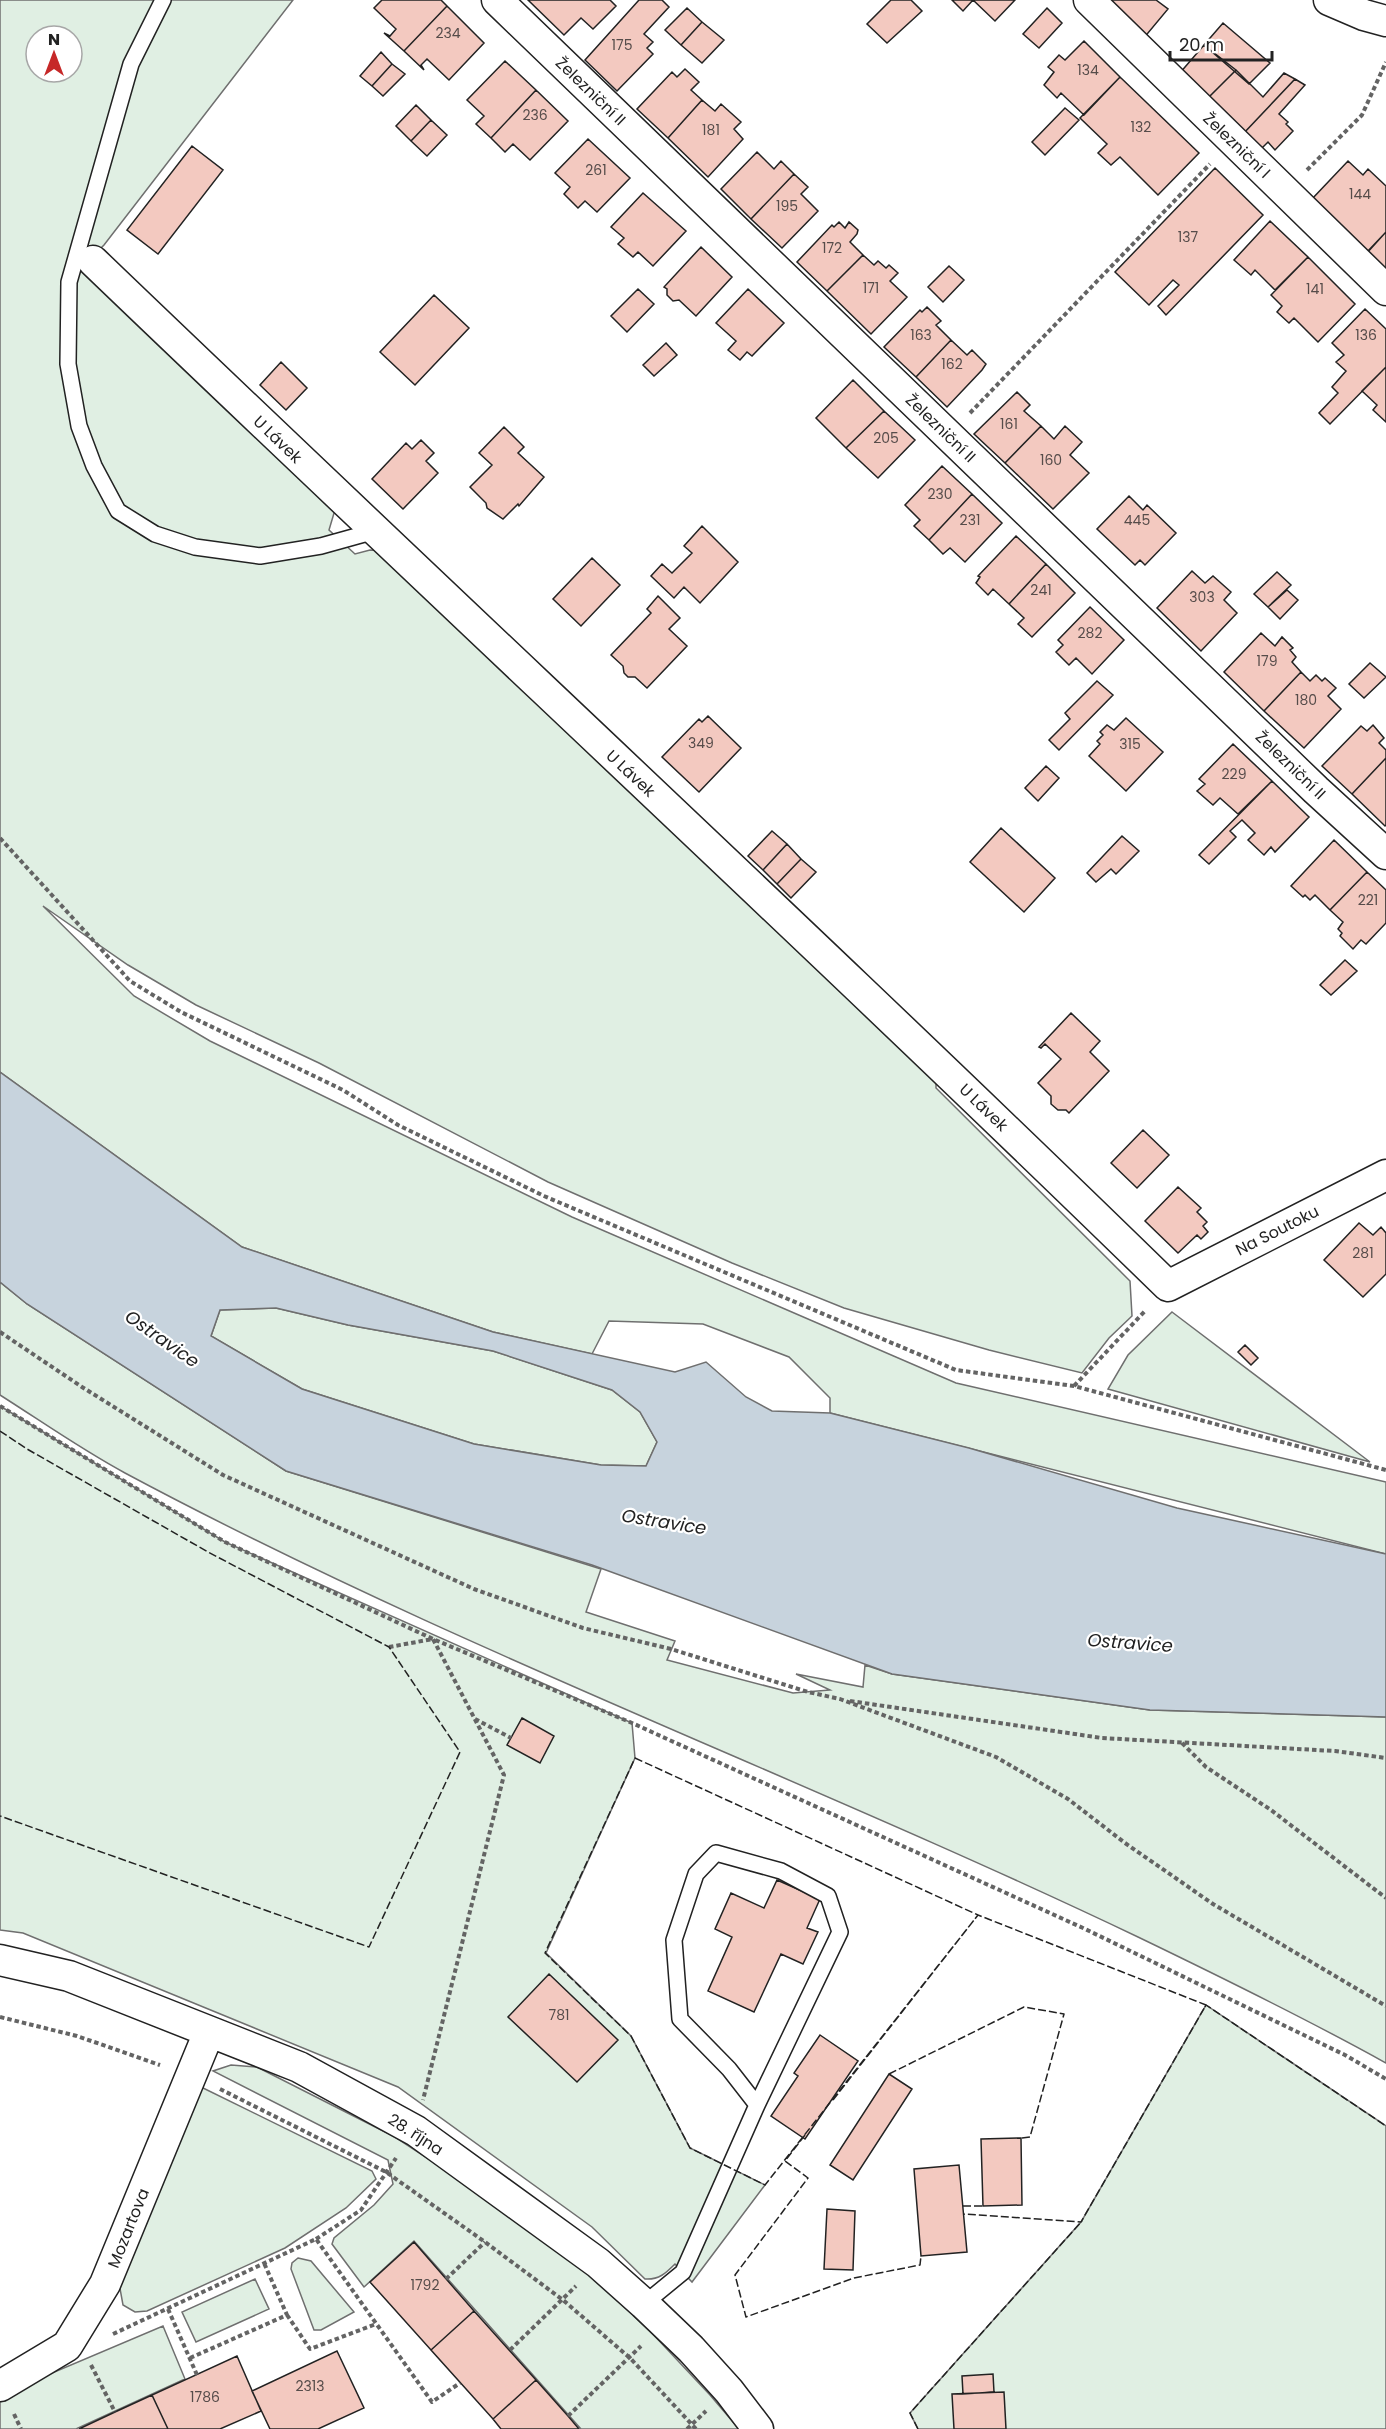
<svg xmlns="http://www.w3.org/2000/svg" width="1386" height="2429" viewBox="0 0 1386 2429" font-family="Poppins,sans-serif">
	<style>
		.green { fill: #e0efe3; stroke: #6f6f6f; stroke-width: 1.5; fill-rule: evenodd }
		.water { fill: #c7d3dd; stroke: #6f6f6f; stroke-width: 1.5; fill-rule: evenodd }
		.building { fill: #f3c9c0; stroke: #222; stroke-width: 1.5 }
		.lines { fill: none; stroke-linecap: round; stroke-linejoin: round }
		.service-casing { stroke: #222; stroke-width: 18 }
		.minor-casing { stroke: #222; stroke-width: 33 }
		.path { stroke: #646464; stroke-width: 4; stroke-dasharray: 4.5 3; stroke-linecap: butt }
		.service { stroke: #fff; stroke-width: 15 }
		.minor { stroke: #fff; stroke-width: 30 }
		.fence { stroke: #222; stroke-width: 1.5; stroke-dasharray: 8 3; stroke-linecap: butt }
		.labels { text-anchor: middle; stroke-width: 4.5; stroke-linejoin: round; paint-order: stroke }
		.number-label { font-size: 14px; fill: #564c4a }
		.street-label { font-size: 16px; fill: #222; stroke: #fff }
		.water-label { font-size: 18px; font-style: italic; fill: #222; stroke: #fff }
	</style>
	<rect width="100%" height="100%" fill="#fff"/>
	<path class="green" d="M0 0H293L104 245 85 264 337 503 329 530 355 554 370 550 386 551 936 1069V1088L1130 1281 1132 1316 1109 1338 1082 1373 989 1350 844 1308 732 1263 548 1182 319 1063 196 1005 128 965 43 906 134 996 210 1041 572 1217 956 1383 1386 1482V1554L830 1413V1398L789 1357 703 1324 609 1321 592 1354 493 1332 242 1247 0 1072ZM36 36H72V72H36Z
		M0 1282 27 1304 286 1471 601 1569 586 1612 675 1641 667 1660 793 1693 830 1690 796 1674 863 1687 865 1665 892 1674 1150 1710 1386 1717V2063C1305 2018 1221 1977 1138 1937 803 1777 452 1648 125 1473 82 1450 41 1421 0 1395Z
		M276 1308 348 1325 493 1351 612 1390 640 1412 657 1442 646 1466 601 1465 474 1444 302 1389 211 1336 220 1310Z
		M1172 1312 1370 1462 1108 1389 1128 1355Z
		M0 1406 225 1542 632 1723 635 1758 546 1953 631 2036 690 2148 765 2185 692 2282 675 2264C666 2273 659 2280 645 2279L592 2227 398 2087 23 1933 0 1930Z
		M1206 2005 1386 2126V2429H918L910 2413 1081 2222Z
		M231 2065 257 2067 395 2137 496 2203 580 2266 650 2331 710 2395 739 2429H581L414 2241 364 2287 332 2244 334 2238 374 2205 393 2184 388 2160 213 2071Z
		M199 2086 372 2171 376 2179 346 2208 285 2248 147 2311 135 2312 123 2305 119 2283Z
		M298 2258 311 2261 354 2312 321 2330H314L291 2269 292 2263Z
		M255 2279 269 2309 196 2342 182 2312Z
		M163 2326 185 2379 76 2429H0V2395Z"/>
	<path class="water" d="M0 1072 242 1247 493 1332 675 1372 706 1362 746 1397 772 1411 830 1413 969 1448 1177 1508 1386 1554V1717L1150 1710 892 1674 592 1565 286 1471 27 1304 0 1282ZM276 1308 348 1325 493 1351 612 1390 640 1412 657 1442 646 1466 601 1465 474 1444 302 1389 211 1336 220 1310Z"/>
	<path class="building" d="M382 0H441L447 6 404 51 384 33 390 36 396 29 374 8Z
		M528 0H610L616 6 593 29 581 18 564 35Z
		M639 0H662L669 7 644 34 653 42 647 48 653 54 617 91 585 60Z
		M891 0H911L922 11 887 43 867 24Z
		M952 0H1015L995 21 973 0 963 11Z
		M1102 0H1156L1168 9 1143 39Z
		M447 6 484 43 449 80 427 59 421 65 424 70 404 51Z
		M687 8 702 22 681 45 665 30Z
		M1047 8 1062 23 1039 48 1023 34Z
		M702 22 724 40 702 63 681 45Z
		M1223 23 1270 63 1249 84 1204 45Z
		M1084 41 1120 77 1084 115 1061 93 1057 98 1044 85 1054 72 1048 67 1059 55 1065 60Z
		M1204 45 1236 70 1206 100 1179 74Z
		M381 52 392 64 372 86 360 76Z
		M505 61 536 90 491 138 476 124 484 116 467 100Z
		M392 64 405 74 383 96 372 86Z
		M685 69 699 82 691 90 702 100 668 138 637 109 672 72 677 77Z
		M1236 70 1263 97 1284 73 1295 79 1243 134 1206 100Z
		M1120 77 1199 153 1158 195 1120 157 1111 165 1098 153 1107 144 1080 118Z
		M1295 79 1305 85 1279 114 1288 122 1286 124 1293 131 1275 150 1268 142 1260 150 1243 134Z
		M536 90 568 121 530 160 513 144 505 152 491 138Z
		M702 100 715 111 721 104 741 122 734 129 743 139 708 177 668 138Z
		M416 105 431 120 411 141 396 126Z
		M1065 108 1079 120 1045 155 1032 142Z
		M431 120 447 135 427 156 411 141Z
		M588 139 630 178 597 212 585 201 578 208 564 194 570 187 555 173Z
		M192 146 223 170 158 254 127 230Z
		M757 152 774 169 781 161 794 174 751 219 721 189Z
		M1348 161 1363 175 1368 169 1386 186V232L1367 252 1312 199Z
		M1215 168 1263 215 1166 315 1158 306 1179 285 1173 280 1149 305 1115 272Z
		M794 174 808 187 801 194 818 211 782 248 751 219Z
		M643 193 686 231 653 266 638 252 633 257 618 244 624 238 611 227Z
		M1270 221 1308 257 1275 290 1255 270 1251 275 1234 260Z
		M839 222 845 228 849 222 858 230 857 234 850 242 863 255 827 291 797 262 832 225 834 227Z
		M1386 232V272L1366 254Z
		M701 247 732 277 696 316 679 300 673 301 667 295V289L664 287Z
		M863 255 874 265 878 261 886 268 889 265 898 273 890 281 907 297 871 334 827 291Z
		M1308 257 1355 304 1318 342 1294 318 1289 323 1277 312 1282 306 1271 295Z
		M949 266 964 280 943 302 928 287Z
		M638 289 654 304 627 332 611 316Z
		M748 289 784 323 752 356 747 352 740 360 728 350 736 341 716 323Z
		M434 295 469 328 415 385 380 352Z
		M927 307 941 321 936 325 951 340 916 377 884 347 920 310 922 312Z
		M1365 309 1386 329V367L1330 424 1319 413 1338 393 1332 387 1346 371 1336 362 1344 355 1332 343Z
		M951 340 967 355 972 350 986 364 982 370 947 407 916 377Z
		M666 343 677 355 654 376 643 365Z
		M281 362 307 388 286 410 260 385Z
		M1386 367V422L1373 410 1377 405 1362 391Z
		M853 380 884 411 846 448 816 418Z
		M1017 392 1030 405 1024 411 1041 426 1005 463 974 434Z
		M884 411 915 440 878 478 846 448Z
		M1041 426 1054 439 1065 426 1082 442 1070 455 1089 473 1053 509 1005 463Z
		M504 427 524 447 518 453 544 477 519 506 518 504 503 519 487 508 486 503 470 487 492 465 479 453Z
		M421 440 434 453 426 461 438 473 403 509 372 479 406 443 412 449Z
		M942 466 972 494 929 540 914 526 920 520 905 505Z
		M972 494 1002 523 965 562 950 548 943 554 929 540Z
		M1129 496 1143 510 1147 505 1176 533 1145 565 1140 560 1135 565 1097 529Z
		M702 526 738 562 700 603 684 587 674 598 651 576 662 564 672 573 692 553 684 546Z
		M1016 536 1046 564 1009 604 993 589 988 595 976 583 980 577 978 576Z
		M592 558 620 585 581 626 553 599Z
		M1046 564 1075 593 1032 637 1018 624 1024 618 1009 604Z
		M1192 571 1205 583 1213 576 1231 592 1224 600 1237 613 1201 651 1157 608Z
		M1277 572 1291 585 1268 607 1254 594Z
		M1287 590 1298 600 1280 619 1268 607Z
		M658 596 680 618 669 629 687 646 647 688 635 677H628L624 673 623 666 611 655 651 613 647 609Z
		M1090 607 1124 640 1092 674 1076 658 1069 665 1056 652 1063 645 1058 640Z
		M1261 633 1275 646 1282 637 1293 648 1290 650 1296 657 1292 662 1301 672 1264 711 1224 672Z
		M1370 663 1386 677 1364 698 1349 684Z
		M1301 672 1310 681 1316 675 1322 681 1325 678 1336 688 1328 696 1341 709 1304 748 1264 711Z
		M1097 681 1113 695 1059 750 1049 740 1070 719 1065 713Z
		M708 716 741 748 699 792 662 757 699 719 702 722Z
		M1126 718 1163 752 1126 791 1089 756 1100 744 1097 741 1103 735 1100 732 1107 725 1114 730Z
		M1373 725 1384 738 1379 743 1386 750V758L1352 794 1322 766 1361 726 1367 731Z
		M1233 744 1272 781 1238 814 1220 798 1213 805 1197 791 1205 784 1199 779Z
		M1386 758V825L1385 826 1352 794Z
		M1046 766 1059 778 1038 801 1025 788Z
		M1272 781 1309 817 1275 852 1271 847 1264 855 1248 840 1255 833 1242 820 1230 831 1236 837 1209 864 1199 855Z
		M1001 828 1055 878 1024 912 970 862Z
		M772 831 787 844 763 870 748 856Z
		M1122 836 1139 851 1116 874 1111 869 1096 882 1087 873Z
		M1334 840 1367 872 1330 910 1315 895 1310 900 1305 895 1303 897 1291 886Z
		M787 844 801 859 777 884 763 870Z
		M801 859 816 872 791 898 777 884Z
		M1367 872 1386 890V923L1366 944 1361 940 1353 949 1340 936 1342 933 1338 929 1343 922 1330 910Z
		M1345 960 1357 971 1331 995 1320 985Z
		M1071 1013 1100 1041 1090 1052 1109 1071 1069 1113 1066 1110H1058L1051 1104V1096L1038 1083 1061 1059 1045 1044 1041 1048 1039 1047Z
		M1143 1130 1169 1155 1137 1188 1111 1163Z
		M1178 1187 1201 1208 1197 1212 1207 1222 1203 1226 1208 1232 1201 1239 1197 1235 1178 1253 1145 1221Z
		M1359 1223 1373 1235 1381 1227 1386 1233V1274L1363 1297 1324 1260Z
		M1245 1345 1258 1358 1251 1365 1238 1352Z
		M522 1718 554 1736 540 1763 507 1745Z
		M777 1880 820 1899 807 1928 818 1932 803 1964 781 1954 754 2012 708 1991 732 1937 715 1929 731 1893 764 1908Z
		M549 1974 618 2040 577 2082 508 2017Z
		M820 2035 858 2061 805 2139 771 2116 798 2076 794 2073Z
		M889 2074 912 2089 853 2180 830 2165Z
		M1021 2138 1022 2205 983 2206 981 2139Z
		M959 2165 967 2252 921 2256 914 2169Z
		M827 2209 855 2211 853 2270 824 2269Z
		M414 2242 474 2311 431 2350 370 2282Z
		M474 2311 536 2380 493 2419 431 2350Z
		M337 2351 364 2408 318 2429H270L252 2391Z
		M237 2356 261 2411 220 2429H168L152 2395Z
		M993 2374 994 2392 963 2394 962 2376Z
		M536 2380 568 2416 579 2429H501L493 2419Z
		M1004 2392 1006 2429H954L952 2394Z
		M152 2395 168 2429H79L115 2412Z"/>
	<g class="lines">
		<defs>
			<path id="service" d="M163 0 131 64 69 282 68 364 79 426 94 466 118 511 155 534 195 547 260 556 321 546 375 531
				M644 2304 683 2272 757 2105 840 1932 828 1896 781 1871 716 1853 696 1874 674 1940 680 2019 729 2069 757 2105"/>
			<path id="minor" d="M497 0 1316 790 1386 854
				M1089 0 1386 290
				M1329 0 1364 15 1386 21
				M93 261C450 604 813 940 1168 1286L1386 1175
				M0 1960 69 1976 299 2067 416 2131 598 2263 644 2304 691 2349 729 2391 758 2429
				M0 2386 67 2346 105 2284 209 2032"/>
		</defs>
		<use href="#service" class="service-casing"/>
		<use href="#minor" class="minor-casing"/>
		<path class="path" d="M1307 170 1362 115 1386 62
			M970 413 1210 164
			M0 838 130 981 181 1012 343 1090 398 1125 544 1196 956 1370 1074 1386 1386 1470
			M0 1332 82 1387 223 1475 474 1589 583 1628 671 1649 808 1692 840 1699 996 1757 1068 1799 1125 1843 1213 1904 1386 2006
			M1074 1386 1146 1310
			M0 1406 225 1542 433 1639 632 1723 1083 1928 1345 2055 1386 2079
			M389 1647 433 1639 504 1775 423 2100
			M850 1701 1102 1738 1335 1751 1386 1758
			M475 1719 511 1738
			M1182 1743 1206 1767 1271 1810 1386 1898
			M0 2017 77 2036 160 2065
			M220 2089 386 2172 485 2242 563 2300 630 2358 696 2429
			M316 2239 361 2210 396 2158
			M446 2279 485 2242
			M168 2309 197 2375
			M287 2315 310 2349 376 2324
			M113 2334 316 2239 432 2402 460 2383
			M510 2350 576 2286
			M190 2358 287 2315 264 2263
			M91 2365 115 2412
			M14 2414 21 2429
			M568 2416 641 2346
			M687 2429 706 2411"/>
		<use href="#service" class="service"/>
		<use href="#minor" class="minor"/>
		<path class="fence" d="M0 1431 27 1449 208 1552 389 1647 460 1752 369 1947 0 1816
			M635 1758 978 1915 765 2185 690 2148 631 2036 545 1953Z
			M1205 2007 1206 2005 1386 2126
			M889 2074 1024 2007 1064 2014 1030 2137 1021 2138
			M833 2100 978 1915 1206 2005 1081 2222 963 2214
			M805 2135 785 2161 808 2178 735 2275 746 2317 854 2278 920 2265 921 2256
			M963 2206H983
			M918 2429 910 2413 1082 2221"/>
	</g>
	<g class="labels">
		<g class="number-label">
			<text x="448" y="38">234</text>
			<text x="622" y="50">175</text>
			<text x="1088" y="75">134</text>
			<text x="535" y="120">236</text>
			<text x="1141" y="132">132</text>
			<text x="711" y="135">181</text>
			<text x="596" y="175">261</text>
			<text x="1360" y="199">144</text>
			<text x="787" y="211">195</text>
			<text x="1188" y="242">137</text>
			<text x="832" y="253">172</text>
			<text x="871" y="293">171</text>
			<text x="1315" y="294">141</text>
			<text x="921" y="340">163</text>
			<text x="1366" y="340">136</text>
			<text x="952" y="369">162</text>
			<text x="1009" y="429">161</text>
			<text x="886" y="443">205</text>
			<text x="1051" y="465">160</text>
			<text x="940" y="499">230</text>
			<text x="970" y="525">231</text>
			<text x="1137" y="525">445</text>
			<text x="1041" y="595">241</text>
			<text x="1202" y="602">303</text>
			<text x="1090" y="638">282</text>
			<text x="1267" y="666">179</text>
			<text x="1306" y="705">180</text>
			<text x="701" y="748">349</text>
			<text x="1130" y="749">315</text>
			<text x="1234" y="779">229</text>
			<text x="1368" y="905">221</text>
			<text x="1363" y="1258">281</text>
			<text x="559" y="2020">781</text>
			<text x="425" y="2290">1792</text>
			<text x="310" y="2391">2313</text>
			<text x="205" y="2402">1786</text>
		</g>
		<g class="street-label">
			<text transform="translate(591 91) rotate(44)" y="6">Železniční II</text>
			<text transform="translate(1237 145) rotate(44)" y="6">Železniční I</text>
			<text transform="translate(941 428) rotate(44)" y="6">Železniční II</text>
			<text transform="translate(278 439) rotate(44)" y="6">U Lávek</text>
			<text transform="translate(1291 765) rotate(44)" y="6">Železniční II</text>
			<text transform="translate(631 773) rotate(43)" y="6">U Lávek</text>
			<text transform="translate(984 1107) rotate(44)" y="6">U Lávek</text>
			<text transform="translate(1277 1230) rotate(-27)" y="6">Na Soutoku</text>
			<text transform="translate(416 2134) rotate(33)" y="6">28. října</text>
			<text transform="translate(128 2228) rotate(-68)" y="6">Mozartova</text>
		</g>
		<g class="water-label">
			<text transform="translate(162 1339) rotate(35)" y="6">Ostravice</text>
			<text transform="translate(664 1522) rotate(9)" y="6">Ostravice</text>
			<text transform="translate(1130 1643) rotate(4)" y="6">Ostravice</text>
		</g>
	</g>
	<g transform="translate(54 54)"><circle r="28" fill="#ffffff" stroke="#a7a7a7" stroke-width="1.5"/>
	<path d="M0-4.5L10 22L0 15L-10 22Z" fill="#c62828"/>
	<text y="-9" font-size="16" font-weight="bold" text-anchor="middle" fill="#222222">N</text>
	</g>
	<path d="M1170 51v9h102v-9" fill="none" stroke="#222222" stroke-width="3"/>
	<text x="1179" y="51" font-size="18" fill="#222222" stroke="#ffffff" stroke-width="4.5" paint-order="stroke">20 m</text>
</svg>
